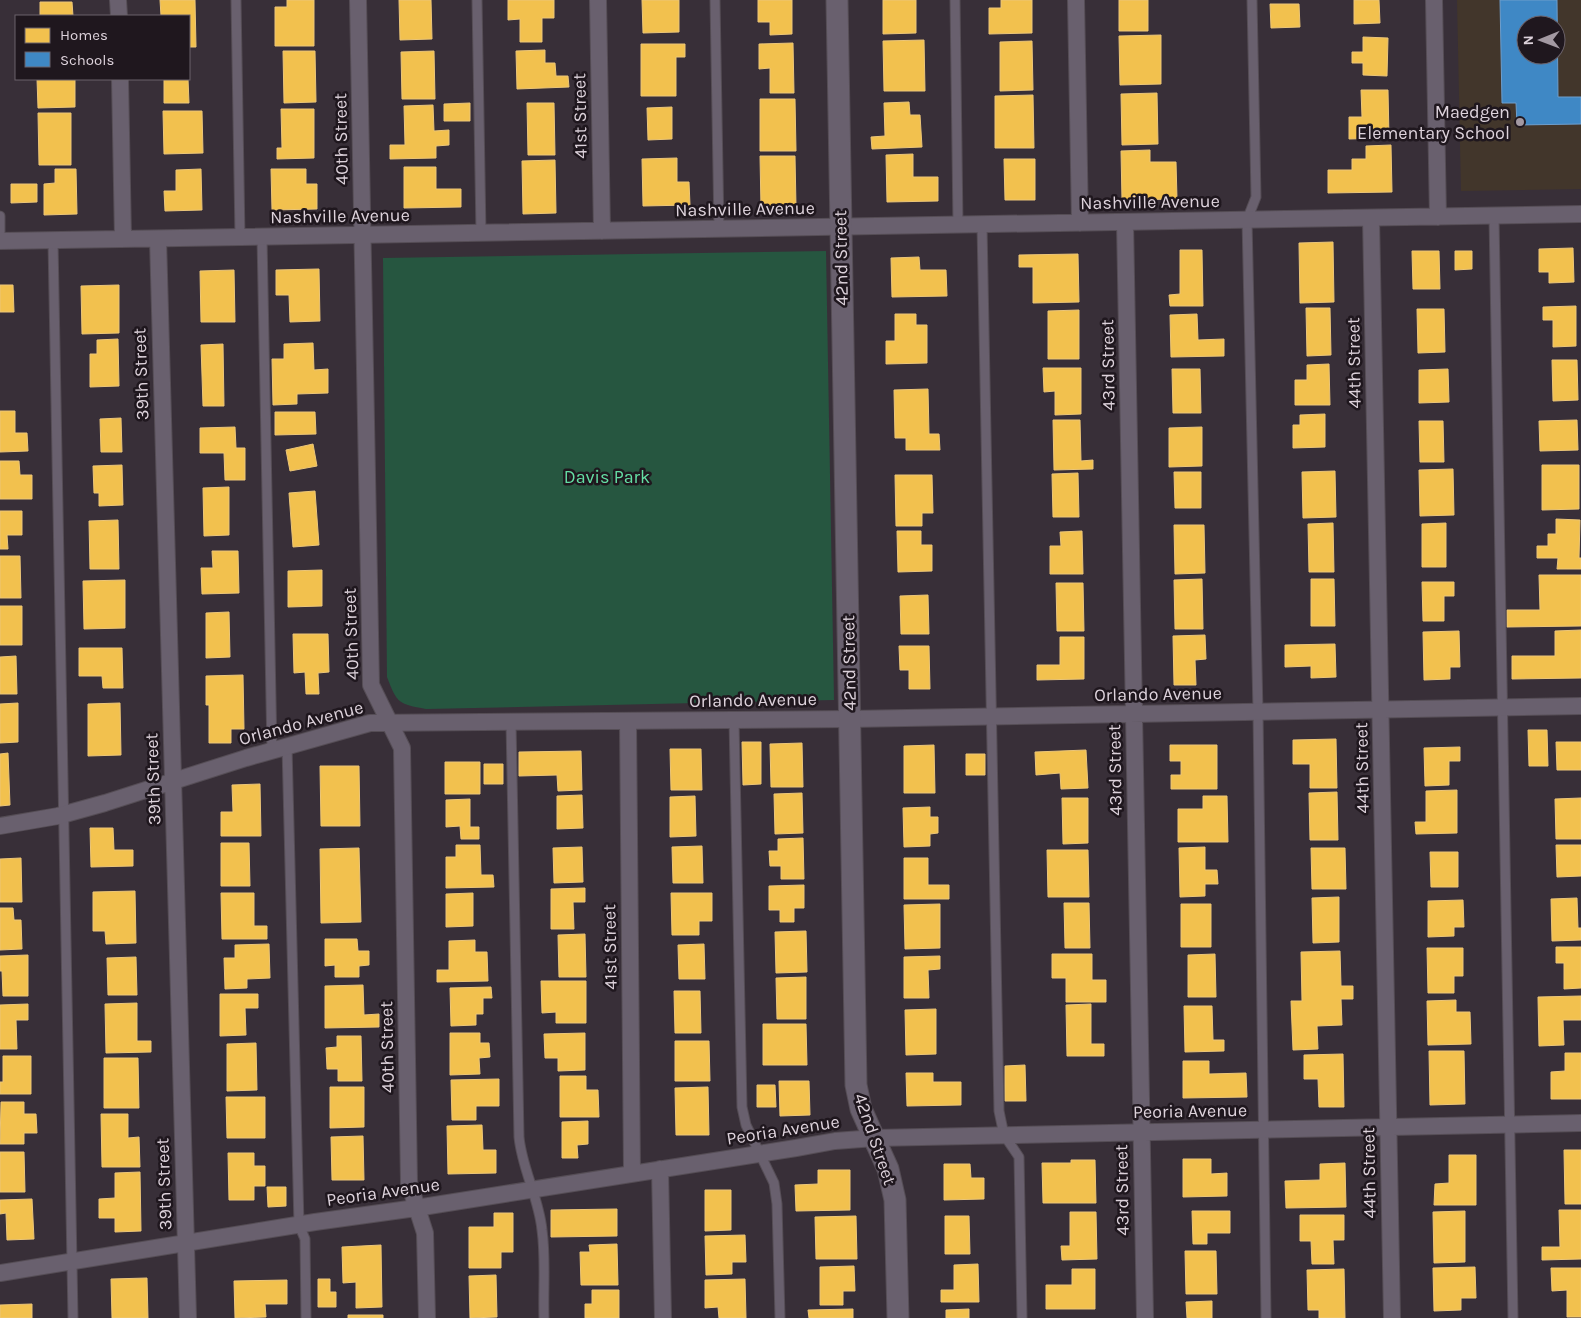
<svg xmlns="http://www.w3.org/2000/svg" width="1581" height="1318" viewBox="0 0 1581 1318" font-family="Karla,sans-serif">
	<style>
		.education { fill: #42362b; fill-rule: evenodd }
		.green { fill: #265640 }
		.homes { fill: #f2c14e; stroke: #ecc678 }
		.schools { fill: #3f88c5; stroke: #6e9ecc; fill-rule: evenodd }
		.lines { fill: none; stroke-linecap: round; stroke-linejoin: round }
		.service-casing { stroke: #554d55; stroke-width: 11 }
		.minor-casing { stroke: #554d55; stroke-width: 18 }
		.tertiary-casing { stroke: #554d55; stroke-width: 23 }
		.service { stroke: #69606e; stroke-width: 9 }
		.minor { stroke: #69606e; stroke-width: 16 }
		.tertiary { stroke: #69606e; stroke-width: 21 }
		.poi-dot { fill: #a399a2; stroke: #1f171e; stroke-width: 2 }
		.labels { text-anchor: middle; stroke-width: 5; stroke-linejoin: round; paint-order: stroke }
		.poi-label { font-size: 18px; fill: #ddd2db; stroke: #1f171e; text-anchor: end }
		.street-label { font-size: 18px; fill: #ddd2db; stroke: #1f171e }
		.park-label { font-size: 18px; fill: #64dfa4; stroke: #1f171e }
	</style>
	<rect width="100%" height="100%" fill="#382f38"/>
	<path class="education" d="M1457 0H1581V189L1461 191ZM1526 25H1556V55H1526Z"/>
	<path class="green" d="M826 251 834 700 426 709C398 704 397 703 387 677L383 258Z"/>
	<path class="homes" d="M160 0H195L196 47H189V16H161Z
		M287 0H314V46H275V7H287Z
		M399 0H431L432 39 400 40Z
		M508 0H554V18H542V42H520V19L508 20Z
		M642 0H679V32L643 33Z
		M758 0H792V34L770 35V22H758Z
		M883 0H916V33L883 34Z
		M1001 0H1032V33L989 34V8H1001Z
		M1119 0H1148V31H1119Z
		M1354 0H1379L1380 23 1354 24Z
		M40 2H72L73 16H40Z
		M1270 4H1299L1300 27 1271 28Z
		M1161 35V84L1120 85 1119 36Z
		M1363 37 1388 38 1387 76 1363 75V63H1352V52H1363Z
		M924 40 925 91H884L883 41Z
		M1032 41 1033 90 1000 91V42Z
		M793 43 794 93H770V68L759 69V44Z
		M641 44H685V57H676V96H641Z
		M545 50V63H555L556 76H568L569 87 517 89 516 51Z
		M283 51H315L316 102 284 103Z
		M434 51 435 99H402L401 52Z
		M37 79H75V107L38 108Z
		M164 79H188L189 103H164Z
		M1361 90H1388L1389 138 1349 139V117H1362Z
		M1157 93 1158 144 1122 145 1121 94Z
		M1033 95 1034 148H995V96Z
		M760 99H795L796 151H760Z
		M909 102 910 115H920L922 147 872 149 871 137 885 136 884 103Z
		M470 103V121H444V104Z
		M527 103H554L555 155H528Z
		M433 105 434 131 449 130V145L436 146V158L390 159V145H405L404 106Z
		M672 107V139L648 140 647 108Z
		M281 109H314V158L277 159V148H282Z
		M163 111H202L203 153 164 154Z
		M38 113H71V165H39Z
		M1391 145 1392 192 1328 193V170H1352V159H1366V146Z
		M1150 150V162H1176L1177 199 1122 200 1121 151Z
		M913 154V177H938V201L887 202 886 155Z
		M760 156H795L796 207 761 208Z
		M677 158V182H689L690 205 643 206 642 159Z
		M1004 159H1035V200H1005Z
		M555 160 556 213 523 214 522 161Z
		M404 167H436V189H461V207L404 208Z
		M55 169H76L77 214 44 215V184L55 183Z
		M201 169 202 210 165 211 164 191H176V170Z
		M271 169H306V184H317V209L272 210Z
		M11 184H37V202L11 203Z
		M1333 242 1334 302 1300 303 1299 243Z
		M1573 248 1574 282 1549 283V272H1539V249Z
		M1180 250H1202L1203 306H1170L1169 295 1180 294Z
		M1412 251H1439L1440 289H1413Z
		M1455 251H1472V269L1455 270Z
		M1078 254 1079 302 1033 303V267H1019V255Z
		M919 257 920 270H946L947 296 892 297 891 258Z
		M319 269 320 321 290 322 289 295H276V270Z
		M234 270 235 322H201L200 271Z
		M0 285H13L14 312H0Z
		M119 285V333L82 334 81 286Z
		M1576 306V346L1553 347V320H1543V307Z
		M1306 308H1330L1331 355 1307 356Z
		M1417 309H1444L1445 352 1418 353Z
		M1079 310V359H1048V311Z
		M895 314H916V325H927V363L886 364V341H895Z
		M1197 314 1198 340 1224 339V356L1171 357 1170 315Z
		M118 339 119 386 90 387V354H97V340Z
		M313 343 314 370 328 369V393L297 394V404L273 405 272 359H284V344Z
		M223 344 224 406H203L201 345Z
		M1552 360H1577L1578 400 1553 401Z
		M1329 364 1330 405H1295V380H1307V365Z
		M1043 368H1081V414L1055 415V391L1044 392Z
		M1172 369H1200L1201 413H1173Z
		M1448 369 1449 402 1419 403V370Z
		M928 389 929 434H939L940 450H906V438H895L894 390Z
		M0 411H15V433H27L28 451 0 452Z
		M275 412H315L316 434 275 435Z
		M1325 414V447L1293 448V425H1300V415Z
		M121 418 122 452H101L100 419Z
		M1053 420H1080L1081 461 1093 460V469L1054 470Z
		M1577 420 1578 450 1540 451 1539 421Z
		M1419 421H1443L1444 462H1420Z
		M235 427 236 448H245V480H225L224 453H200V428Z
		M1202 427V466L1169 467V428Z
		M313 444 317 466 290 471 286 450Z
		M0 461H19L20 475H32V499H0Z
		M122 465 123 505 99 506V493H94L93 466Z
		M1542 465H1579V509L1542 510Z
		M1453 469 1454 515 1420 516 1419 470Z
		M1335 471 1336 517 1303 518 1302 472Z
		M1174 472H1201V508H1175Z
		M1078 473 1079 517H1053L1052 474Z
		M895 475H932L933 513H922V526H896Z
		M229 487V535L204 536 203 488Z
		M315 491 319 545 293 547 289 493Z
		M0 511H22V535H7L8 549H0Z
		M1556 519 1580 520 1579 558H1581V569H1557L1558 558H1537V546H1548V534H1556Z
		M118 520 119 569H90L89 521Z
		M1333 523 1334 572H1309L1308 524Z
		M1446 523V567H1422V524Z
		M1174 525H1204L1205 573 1175 574Z
		M897 531H921V545H932V571L898 572Z
		M1082 531 1083 574H1050V546H1061L1060 532Z
		M212 551H238L239 593 202 594 201 568H213Z
		M0 556H20L21 598H0Z
		M322 570V606L288 607V571Z
		M1539 575H1581V626L1507 627V610H1540Z
		M1202 579 1203 629H1175L1174 580Z
		M1311 579H1334L1335 626H1311Z
		M125 580V628L84 629 83 581Z
		M1422 582H1454V596H1444V621H1423Z
		M1056 583H1083L1084 631H1057Z
		M928 595 929 634H901L900 596Z
		M0 606H22V645H0Z
		M229 612 230 657 206 658V613Z
		M1581 630V678L1512 679V656H1555V631Z
		M1459 631 1460 667H1450V679L1424 680 1423 632Z
		M293 634H328L329 672 318 673 319 694H306L305 672 294 673Z
		M1205 635 1206 659 1195 660 1196 685H1174L1173 636Z
		M1060 637H1084V679L1037 680V665H1060Z
		M1335 644 1336 677 1311 678V666L1285 667V645Z
		M899 646H929L930 689H909V670H900Z
		M79 648H122L123 688H103L102 676H79Z
		M16 656 17 694H0V657Z
		M243 675 244 729H231V743H209V705H206V676Z
		M18 703V742L0 743V704Z
		M120 703 121 755 88 756V704Z
		M1528 730H1547L1548 766H1529Z
		M1336 739 1337 788H1310V764H1293V740Z
		M742 742H761V784L743 785Z
		M1556 742H1581V770H1557Z
		M802 743 803 787H771L770 744Z
		M934 745 935 793H904V746Z
		M1170 745H1217V789H1171V775H1181V761H1170Z
		M1460 747V761H1449V785L1425 786 1424 748Z
		M670 749H701L702 790H671Z
		M1086 750 1088 788 1061 789 1060 773 1036 775 1035 752Z
		M581 751 582 790 558 791 557 775 519 776V752Z
		M8 753 10 805 0 806V754Z
		M966 754H985V775H966Z
		M445 762H480V794H445Z
		M484 764H503V784H484Z
		M320 766H359L360 826H321Z
		M260 784 261 836H221V812H233L232 785Z
		M1457 790V833L1416 834 1415 822H1426V791Z
		M1337 792 1338 840H1310L1309 793Z
		M802 793 803 833 775 834 774 794Z
		M582 795 583 828 557 829V796Z
		M695 796 696 836 670 837V797Z
		M1203 796H1227L1228 842H1178V809H1203Z
		M1062 798H1088V843L1063 844Z
		M1581 798V839H1556L1555 799Z
		M470 799V827H479V839H461L460 826 446 827V800Z
		M930 807V817H938V833L930 834V846L904 847 903 808Z
		M90 828H113L114 850H133V866L91 867Z
		M803 838 804 879H781V866H770L769 851H778V839Z
		M221 843H249L250 886H221Z
		M456 845H480L481 875H493L494 887 446 888V857H456Z
		M1556 845H1581V876L1557 877Z
		M702 846 703 883H673L672 847Z
		M582 847 583 882 554 883 553 848Z
		M1205 847V870H1217L1218 884H1205V896L1180 897 1179 848Z
		M359 848 361 922 321 923 320 849Z
		M1311 848H1345L1346 889H1312Z
		M1047 850H1088L1089 897H1048Z
		M1430 852H1458V887H1431Z
		M21 858 22 902H0V859Z
		M904 858H928V885H949V899H904Z
		M804 885V908H794V922H780V910H769V886Z
		M585 888V902H573L574 929H551V889Z
		M135 891 136 943 106 944 105 931H93V892Z
		M221 893H254V926H267V939H222Z
		M473 893V926L446 927V894Z
		M671 893H712V921H699V935H672Z
		M1339 897V942L1313 943 1312 898Z
		M1577 898 1578 928H1581V940L1552 941 1551 899Z
		M1463 900 1464 927H1454V936L1428 937V901Z
		M1064 903H1089L1090 948H1065Z
		M940 904V948L905 949 904 905Z
		M1181 904H1211V947H1181Z
		M0 908H13L14 920H21L22 949 0 950Z
		M806 931 807 972 776 973 775 932Z
		M585 934 586 977H559L558 935Z
		M325 939H357L358 951H369V965L359 966V977H335V965L325 966Z
		M475 940V952H487L488 981 437 982V970H449V941Z
		M269 944 270 978 247 979V988L225 989 224 958H235V945Z
		M704 944 705 979H679L678 945Z
		M1556 947H1581V988L1564 989V963H1556Z
		M1427 948H1463V976H1454V993H1428Z
		M1340 951 1341 986H1353V999H1341L1342 1025 1317 1026 1318 1049 1293 1050 1291 1001H1302L1301 952Z
		M1052 954H1092V980H1106V1002H1066V978H1052Z
		M1215 954 1216 997H1188V955Z
		M28 955V996H3L2 971H0V956Z
		M940 956V969L928 970 929 998H904V957Z
		M136 957 137 995H108L107 958Z
		M806 977V1019H777L776 978Z
		M541 981H586V1023H556V1012L542 1013Z
		M363 985 364 1015 379 1014V1027L325 1028V986Z
		M491 987 492 998H483V1014H476V1025L451 1026 450 988Z
		M674 991H700L701 1033H675Z
		M220 994H258V1008H245L246 1035 220 1036Z
		M1581 996V1020H1563L1564 1045 1539 1046 1538 997Z
		M1456 1000V1012H1470L1471 1044 1428 1045 1427 1001Z
		M137 1003V1041H151V1052L106 1053 105 1004Z
		M28 1004V1020H16L17 1049H0V1005Z
		M1091 1004V1044H1104V1056H1067L1066 1005Z
		M1184 1006H1212L1213 1040H1224V1051L1185 1052Z
		M936 1009V1054L906 1055 905 1010Z
		M763 1024H806L807 1065H763Z
		M450 1033H480V1043H489L490 1057 479 1058 480 1074 450 1075Z
		M585 1033V1070L558 1071V1058H545L544 1034Z
		M337 1036H361L362 1081H338V1069H327L326 1048 337 1047Z
		M675 1041H709L710 1081H675Z
		M256 1043 257 1090 227 1091V1044Z
		M1429 1051H1464L1465 1104 1430 1105Z
		M1565 1053H1581V1099H1551V1072L1565 1071Z
		M1343 1054 1344 1107H1319L1318 1079H1304V1055Z
		M3 1056H31V1094H0V1082H3Z
		M104 1058H138L139 1108H104Z
		M1183 1061H1209V1074L1246 1073 1247 1097 1183 1098Z
		M1025 1065 1026 1101H1005V1066Z
		M906 1073H933V1082H961V1105L907 1106Z
		M560 1076H586V1090H598L599 1117H560Z
		M499 1079V1106H476V1120H452L451 1080Z
		M779 1081H809L810 1115 780 1116Z
		M757 1085H775L776 1107H757Z
		M330 1087H364V1127L330 1128Z
		M708 1087 709 1135H676L675 1088Z
		M226 1097H265V1138H227Z
		M1 1102H24V1114H36L37 1133H24V1144H0Z
		M101 1114H128V1138L139 1137 140 1167H102Z
		M588 1121V1144L577 1145 578 1158H562V1122Z
		M482 1125 483 1150H496V1173L448 1174 447 1126Z
		M363 1136 364 1180H332L331 1137Z
		M1564 1150H1581V1204H1565Z
		M0 1152H24L25 1192H0Z
		M228 1153H254V1166H265V1186H254V1200H229Z
		M1449 1155H1476V1205H1434L1435 1184 1449 1183Z
		M1183 1159H1211V1174L1227 1173V1196L1183 1197Z
		M1071 1160H1095L1096 1203H1043L1042 1163H1071Z
		M1345 1163 1346 1207 1286 1208 1285 1181 1320 1180V1164Z
		M944 1164H970L971 1178H984V1199L944 1200Z
		M818 1170H850V1210L796 1211 795 1185 818 1184Z
		M140 1172 141 1231 115 1232V1218H99V1199L115 1198V1173Z
		M267 1187H286V1206L268 1207Z
		M705 1190H731V1230L705 1231Z
		M32 1199 34 1239 7 1240 6 1213 0 1214V1200Z
		M617 1209V1236L551 1237V1210Z
		M1559 1210H1581V1259L1542 1260V1247H1560Z
		M1192 1211H1230V1233H1207V1244H1193Z
		M1465 1211V1262L1434 1263 1433 1212Z
		M1070 1212H1096L1097 1259 1062 1260 1061 1246H1070Z
		M494 1213H513V1252H501V1268H469V1227H494Z
		M1300 1215H1344V1240H1333L1334 1264H1312L1311 1241H1300Z
		M856 1216 857 1259H816L815 1217Z
		M945 1216H969L970 1254H945Z
		M745 1235 746 1262H732V1274L706 1275 705 1236Z
		M617 1244 618 1285H581L580 1252H590L589 1245Z
		M381 1245 382 1307 356 1308V1282L343 1283 342 1247Z
		M1185 1251H1216L1217 1294H1186Z
		M978 1264 979 1302H941V1290H954V1265Z
		M854 1266 855 1291H843V1305H820V1267Z
		M1475 1267 1476 1298H1461V1310L1434 1311 1433 1268Z
		M1551 1268H1581V1317H1567V1290L1552 1291Z
		M1072 1269H1095V1309H1046V1285H1072Z
		M1344 1269 1345 1318H1319V1310H1308L1307 1270Z
		M496 1275 497 1317 470 1318 469 1276Z
		M147 1278 148 1318H112L111 1279Z
		M318 1279H330V1292H336V1307H318Z
		M745 1279 746 1318H719L718 1307 705 1308V1280Z
		M287 1280V1304H265L266 1317 235 1318 234 1281Z
		M592 1290H619V1318H585V1304H592Z
		M1212 1301V1318H1187L1186 1302Z
		M32 1304V1318H0V1305Z
		M853 1309V1318H809L808 1310Z
		M969 1309V1318H946V1310Z
		M348 1315H383V1318H348Z"/>
	<path class="schools" d="M1500 0H1557L1558 97H1581V124L1517 125 1516 103H1502ZM1526 25H1556V55H1526Z"/>
	<g class="lines">
		<defs>
			<path id="service" d="M236 0 240 237
				M477 0 481 233
				M715 0 719 229
				M955 0 958 225
				M1252 0 1256 197 1247 220 1258 712 1266 1318
				M0 216V241
				M1494 216 1513 1318
				M982 225 999 1111 1004 1135 1019 1157 1022 1318
				M262 237 272 751
				M53 241 73 1318
				M734 720 742 1107 746 1125 774 1183 777 1204 780 1318
				M511 722 519 1137C522 1169 539 1198 542 1230 546 1259 543 1289 544 1318
				M287 746 299 1225 305 1239 306 1318"/>
			<path id="minor" d="M118 0 119 16
				M358 0 371 685 402 748 409 1183 425 1233 427 1318
				M598 0 602 231
				M1076 0 1080 223
				M1434 0 1438 217
				M120 79 123 239
				M1371 218 1392 1318
				M1125 222 1145 1318
				M158 239 188 1318
				M0 241 1581 214
				M628 721 632 1173
				M0 826 58 816 105 803 246 758 370 723 850 719 1581 706
				M660 1169 663 1318
				M0 1273 315 1222 416 1208 796 1148 835 1141 875 1138 1581 1123"/>
			<path id="tertiary" d="M837 0 856 1085 861 1109 888 1169 895 1200 898 1318"/>
		</defs>
		<use href="#service" class="service-casing"/>
		<use href="#minor" class="minor-casing"/>
		<use href="#tertiary" class="tertiary-casing"/>
		<use href="#service" class="service"/>
		<use href="#minor" class="minor"/>
		<use href="#tertiary" class="tertiary"/>
	</g>
	<circle class="poi-dot" cx="1520" cy="122" r="5"/>
	<g class="labels">
		<g class="poi-label">
			<text x="1510" y="118">Maedgen<tspan x="1510" dy="21">Elementary School</tspan></text>
		</g>
		<g class="street-label">
			<text transform="translate(580 116) rotate(-91)" y="6">41st Street</text>
			<text transform="translate(341 139) rotate(-91)" y="6">40th Street</text>
			<text transform="translate(1150 202) rotate(-1)" y="6">Nashville Avenue</text>
			<text transform="translate(745 209) rotate(-1)" y="6">Nashville Avenue</text>
			<text transform="translate(340 216) rotate(-1)" y="6">Nashville Avenue</text>
			<text transform="translate(841 258) rotate(-91)" y="6">42nd Street</text>
			<text transform="translate(1354 363) rotate(-91)" y="6">44th Street</text>
			<text transform="translate(1108 365) rotate(-91)" y="6">43rd Street</text>
			<text transform="translate(141 374) rotate(-92)" y="6">39th Street</text>
			<text transform="translate(351 634) rotate(-92)" y="6">40th Street</text>
			<text transform="translate(849 663) rotate(-91)" y="6">42nd Street</text>
			<text transform="translate(1158 694) rotate(-1)" y="6">Orlando Avenue</text>
			<text transform="translate(753 700) rotate(-1)" y="6">Orlando Avenue</text>
			<text transform="translate(301 723) rotate(-15)" y="6">Orlando Avenue</text>
			<text transform="translate(1362 768) rotate(-91)" y="6">44th Street</text>
			<text transform="translate(1115 770) rotate(-91)" y="6">43rd Street</text>
			<text transform="translate(153 779) rotate(-92)" y="6">39th Street</text>
			<text transform="translate(610 947) rotate(-91)" y="6">41st Street</text>
			<text transform="translate(387 1047) rotate(-91)" y="6">40th Street</text>
			<text transform="translate(1190 1111) rotate(-1)" y="6">Peoria Avenue</text>
			<text transform="translate(783 1130) rotate(-9)" y="6">Peoria Avenue</text>
			<text transform="translate(875 1139) rotate(71)" y="6">42nd Street</text>
			<text transform="translate(1369 1173) rotate(-91)" y="6">44th Street</text>
			<text transform="translate(164 1184) rotate(-92)" y="6">39th Street</text>
			<text transform="translate(1122 1190) rotate(-91)" y="6">43rd Street</text>
			<text transform="translate(383 1192) rotate(-8)" y="6">Peoria Avenue</text>
		</g>
		<g class="park-label">
			<text x="607" y="483">Davis Park</text>
		</g>
	</g>
	<rect x="15" y="15" width="175" height="65" fill="#1f171e" stroke="#6b626a"/>
	<rect x="25" y="28" width="25" height="15" fill="#f2c14e" stroke="#6b626a"/>
	<text x="60" y="40" font-size="15" fill="#ddd2db">Homes</text>
	<rect x="25" y="52" width="25" height="15" fill="#3f88c5" stroke="#6b626a"/>
	<text x="60" y="65" font-size="15" fill="#ddd2db">Schools</text>
	<g transform="translate(1541 40) rotate(269)"><circle r="24" fill="#1f171e" stroke="#6b626a"/>
	<path d="M0-4L9 19L0 12L-9 19Z" fill="#a399a2"/>
	<text y="-8" font-size="14" font-weight="bold" text-anchor="middle" fill="#ddd2db">N</text>
	</g>
</svg>
